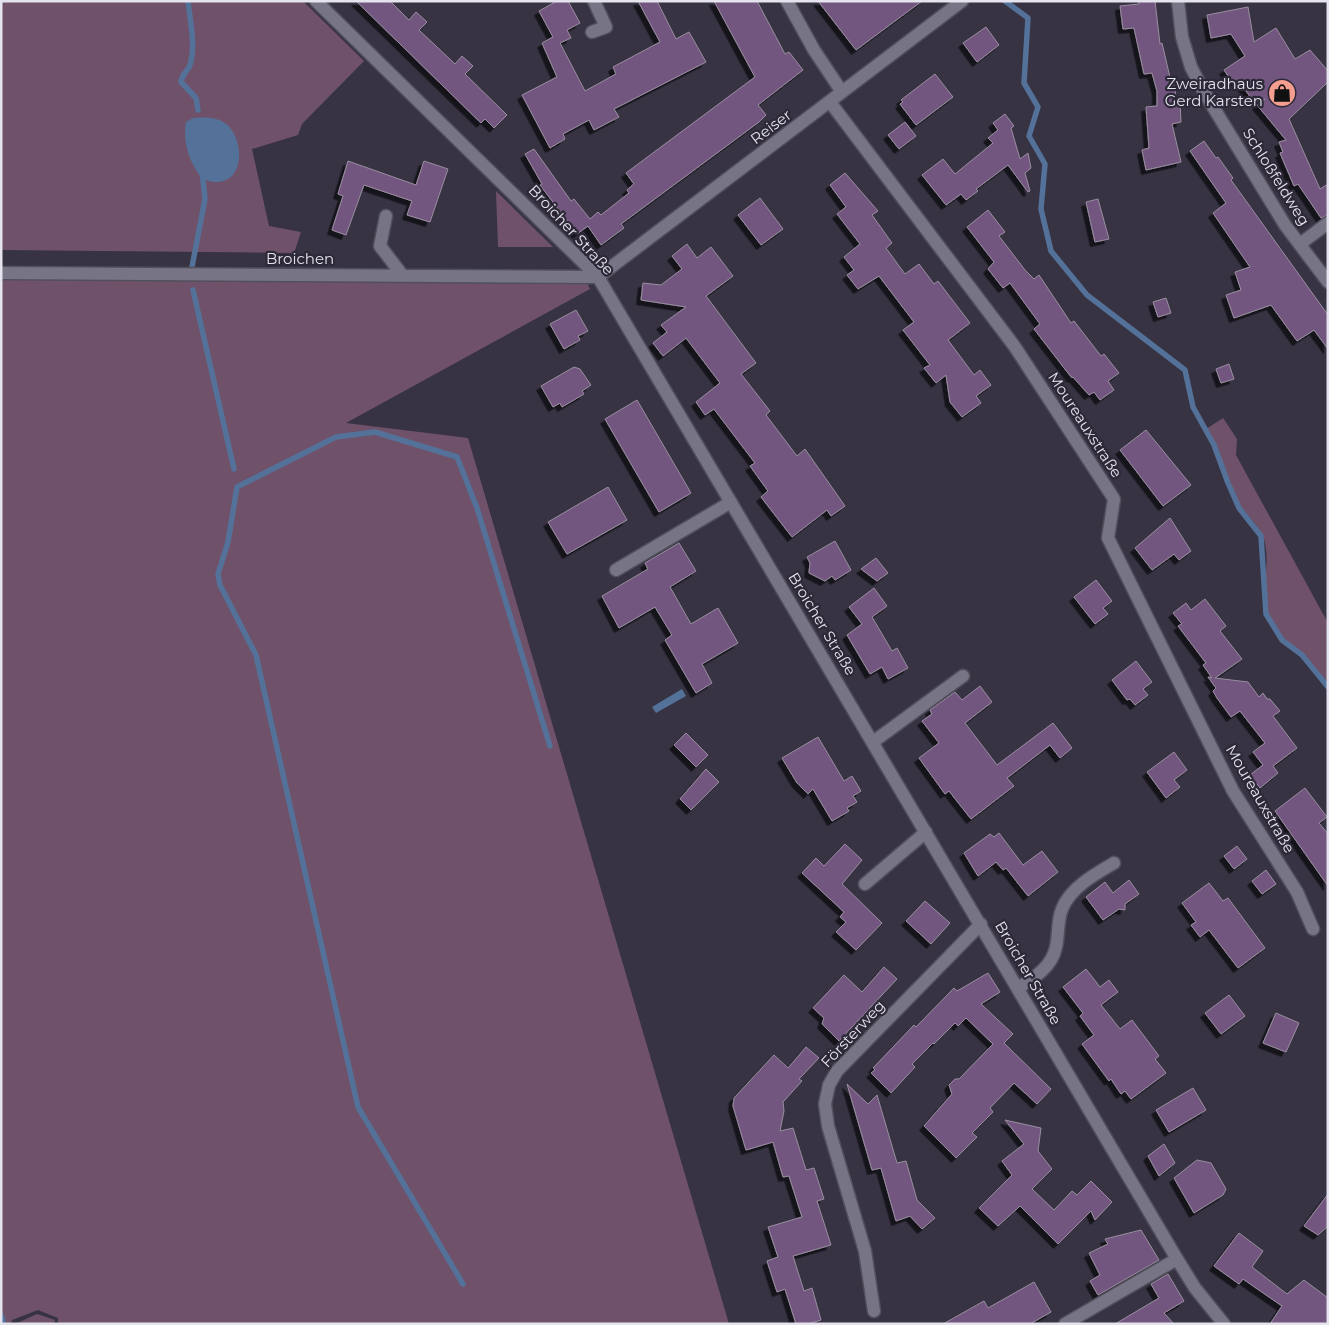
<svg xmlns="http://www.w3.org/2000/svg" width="1329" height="1325" viewBox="0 0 1329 1325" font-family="Montserrat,sans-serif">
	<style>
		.green { fill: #6f526a }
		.water { fill: #547199 }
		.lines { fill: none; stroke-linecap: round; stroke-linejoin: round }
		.stream { stroke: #547199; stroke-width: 5.5 }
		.building { fill: #725780; stroke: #998e9f; filter: url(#shadow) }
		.minor-casing { stroke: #524f5c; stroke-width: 15 }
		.minor { stroke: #777486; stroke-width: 12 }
		.labels { text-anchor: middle; stroke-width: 4.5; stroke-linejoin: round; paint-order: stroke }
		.poi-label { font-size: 15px; fill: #e5e3ed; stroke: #2d2938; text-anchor: end }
		.street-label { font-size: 15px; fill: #e5e3ed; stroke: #2d2938 }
	</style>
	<defs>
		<filter id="shadow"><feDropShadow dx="-4.5" dy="4.5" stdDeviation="0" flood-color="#0009"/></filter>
	</defs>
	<rect width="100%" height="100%" fill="#373343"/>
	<path class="green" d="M1 1H303L364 61 302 124 298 135 252 149 269 226 301 232 294 253 1 250Z
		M496 191 553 247H498Z
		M1 268 584 276 590 289 346 423 468 438 729 1324H58V1318L38 1310 12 1320 11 1324H1Z
		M1223 418 1237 439 1236 455 1328 623V683C1318 672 1308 658 1297 649 1290 643 1282 640 1277 632 1254 595 1273 573 1264 539 1260 526 1245 514 1237 502 1223 480 1220 452 1206 429Z
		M37 1314 55 1320 54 1324H15Z"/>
	<path class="water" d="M193 118C203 117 215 117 223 122 244 133 248 184 214 182 205 181 200 177 196 170 187 155 183 138 186 122Z
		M682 689 686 696 656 713 652 707Z"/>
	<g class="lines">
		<path class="stream" d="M188 1C190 21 196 46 190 65 188 71 182 74 181 82L196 98 198 110
			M1005 1 1028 18 1024 83 1038 107 1029 136 1045 164 1041 209 1051 251 1087 295 1185 370 1193 407 1214 445 1228 483 1239 508 1261 536 1266 614 1282 640 1302 655 1328 687
			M192 267 205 199 202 171
			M193 290 234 469
			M463 1284 358 1107 256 655 220 585 218 574 228 542 237 487 336 437 375 432 457 457 477 508 550 746
			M1 1315 4 1324"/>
	</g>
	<path class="building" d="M356 1H390L409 20 416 12 427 22 419 30 455 64 462 56 473 66 465 74 507 115 494 128 485 119 481 123Z
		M557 1H568L580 23 567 30 571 38 560 43 585 91 616 74 613 67 660 42 638 1H657L676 39 689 32 706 62 614 109 619 117 594 130 589 120 563 134 565 139 550 148 522 95 557 77 542 43 553 37 539 11Z
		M714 1H757L785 54 789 52 803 70 758 105 766 115 759 122 621 224 624 228 601 245 588 226 577 234 540 185 542 184 525 154 534 149 571 201 574 199 590 219 598 212 601 215 629 193 627 190 634 184 626 173 755 77Z
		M818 1H922L856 50Z
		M1139 1H1155L1160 44 1162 43 1172 86H1175L1176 101H1180L1181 122 1172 124 1181 162 1146 170 1142 150 1149 148 1146 107 1157 106V91L1152 73 1144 74 1134 28 1123 29 1120 6 1139 4Z
		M1248 7 1254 42 1276 28 1295 59 1310 50 1328 71V82L1289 119 1320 189 1328 184V215L1321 218 1298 184 1294 186 1280 153 1283 152 1279 142 1286 140 1257 105 1265 99 1254 102 1238 80 1233 83 1224 70 1245 56 1231 34 1211 38 1207 15Z
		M986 27 999 45 977 62 963 43Z
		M935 74 953 97 916 125 900 104 903 102 901 100Z
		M1005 114 1014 126 1011 128 1020 159 1028 153 1031 168 1025 173 1030 191 1028 192 1008 165 976 189 978 191 966 200 961 194 946 205 922 175 943 159 955 174 993 143 988 138 998 130 993 123Z
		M905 122 916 136 899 149 888 135Z
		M1204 141 1216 158 1218 157 1233 178 1231 180 1328 315V349L1314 330 1297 341 1271 305 1234 318 1226 295 1241 290 1235 272 1250 267 1213 213 1226 203 1190 151Z
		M348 161 416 185 424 161 448 169 430 222 407 215 412 201 364 185 346 235 332 230 343 196 338 194Z
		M845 173 878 211 872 215 892 243 886 248 905 274 919 264 934 284 938 281 970 323 948 340 974 375 980 370 991 385 976 396 981 403 962 417 950 402 946 375 936 383 924 368 930 365 903 330 914 322 879 276 858 289 847 275 854 270 844 257 860 244 837 214 846 207 830 185Z
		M760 198 783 229 761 245 738 215Z
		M1098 199 1109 239 1095 242 1086 202Z
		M988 210 1005 232 999 236 1025 270 1034 279 1039 275 1071 323 1074 321 1101 356 1104 354 1119 373 1108 381 1114 390 1100 400 1094 392 1089 395 1073 377 1072 378 1068 373 1034 329 1040 324 1010 283 1003 288 988 269 994 262 967 227Z
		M687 244 697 258 711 247 733 276 706 296 756 363 741 374 770 411 766 415 797 456 805 449 845 506 831 516 827 510 792 537 761 497 768 491 750 466 755 463 714 409 705 415 696 402 720 383 686 338 663 356 653 343 667 332 661 325 686 307 641 300 643 283 661 285 682 269 672 256Z
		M1166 298 1171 313 1158 317 1153 302Z
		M576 310 588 331 578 336 580 340 564 349 550 324Z
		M1229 364 1234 379 1221 383 1216 369Z
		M574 367 580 369 591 385 582 391 584 394 562 407 560 403 553 407 541 386Z
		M637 400 691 493 659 512 605 419Z
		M1146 430 1191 485 1163 506 1120 450Z
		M608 487 627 520 567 554 548 522Z
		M1170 518 1191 551 1179 560 1174 554 1152 570 1135 548Z
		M835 541 851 570 835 580 832 576 825 581 809 573 810 563 807 557Z
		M679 543 696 571 670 587 691 624 718 608 738 643 702 664 712 683 696 693 665 640 672 635 655 607 619 628 602 596 648 569 645 563Z
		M876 558 888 573 877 581 861 569Z
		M1096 580 1112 601 1103 608 1108 614 1095 624 1074 597Z
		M874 588 887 606 872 617 892 651 897 648 908 668 888 679 882 667 870 674 847 635 862 624 849 607Z
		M1205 599 1226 626 1220 631 1242 659 1215 678 1248 682 1259 697 1263 693 1267 699H1270L1280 711 1273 716 1297 748 1273 766 1278 773 1260 788 1250 775 1263 765 1253 752 1265 743 1240 711 1231 717 1217 698 1213 691 1216 688 1208 677 1212 678 1203 665 1206 663 1178 626 1182 624 1173 613 1186 603 1191 610Z
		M1136 661 1152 682 1143 689 1148 695 1135 705 1130 699 1127 700 1112 680Z
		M980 686 992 702 965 723 997 765 1053 723 1072 748 1060 758 1050 745 1007 778 1014 786 971 819 949 791 945 794 919 758 939 743 922 721 932 714 930 710 955 692 962 700Z
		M686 733 708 755 696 767 674 745Z
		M818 737 844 781 852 776 861 791 853 796 857 802 847 808 849 811 832 821 813 789 808 794 797 783 782 758Z
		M1174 752 1187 770 1174 780 1180 787 1166 798 1147 772Z
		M706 769 719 782 691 810 680 799Z
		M1305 788 1327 817 1319 823 1328 834V886L1275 811Z
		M999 833 1023 865 1042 851 1058 872 1028 896 1006 868 1003 870 996 862 978 876 964 853 990 834 994 837Z
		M845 844 862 860 842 884 882 923 856 950 836 932 846 922 840 917 844 912 802 873 816 858 824 866Z
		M1237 846 1247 859 1234 869 1224 856Z
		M1266 870 1276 884 1262 894 1252 881Z
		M1129 880 1139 894 1125 904V910L1119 909 1103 920 1086 897 1105 882 1113 893Z
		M1209 883 1223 901 1228 898 1265 948 1238 968 1209 930 1200 937 1191 925 1196 922 1182 903Z
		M925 901 950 923 931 944 906 921Z
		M884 967 897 979 839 1041 822 1024 824 1018 813 1008 844 975 862 992Z
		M1086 969 1100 987 1109 980 1118 992 1101 1005 1120 1029 1132 1020 1159 1056 1155 1059 1166 1073 1131 1099 1125 1091 1121 1094 1111 1079 1109 1081 1082 1044 1094 1035 1080 1016 1083 1013 1063 987Z
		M988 973 1000 992 981 1004 1013 1034 1004 1043 1051 1089 1037 1104 1014 1083 990 1108 993 1112 972 1133 977 1137 956 1158 924 1126 952 1094 949 1085 955 1079H959L993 1044 966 1018 958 1026 955 1023 934 1044 933 1043 912 1064 915 1067 891 1093 871 1073 875 1070 873 1068 914 1025 916 1027 954 988 957 991Z
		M1229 995 1245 1016 1221 1034 1205 1013Z
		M1276 1013 1299 1023 1286 1052 1263 1043Z
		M806 1047 819 1058 799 1079 802 1081 783 1102 784 1111 780 1131 793 1128 806 1170 814 1168 824 1199 817 1201 831 1245 793 1256 804 1291 812 1288 821 1320 808 1324H796L785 1289 777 1292 767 1261 778 1257 768 1227 802 1217 789 1176 783 1177 773 1142 746 1150 733 1106 734 1098 774 1055 788 1068Z
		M847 1084 868 1104 877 1095 897 1163 906 1161 917 1200 935 1218 922 1229 910 1216 896 1221 881 1168 872 1170Z
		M1193 1088 1206 1110 1169 1132 1156 1110Z
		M1005 1120 1041 1128 1038 1151 1052 1169 1032 1189 1054 1210 1072 1191 1077 1195 1091 1181 1112 1202 1095 1220 1091 1211 1058 1244 1020 1206 998 1226 979 1208 1012 1175 1002 1161 1024 1144Z
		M1164 1144 1175 1163 1159 1176 1148 1156Z
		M1197 1160 1211 1163 1226 1189 1223 1195 1194 1213 1174 1178Z
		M1328 1194V1226L1318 1235 1304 1226Z
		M1141 1230 1159 1260 1098 1295 1090 1281 1100 1275 1089 1253 1108 1244 1105 1239Z
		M1239 1233 1263 1251 1252 1267 1287 1294 1304 1280 1328 1298V1324H1270L1282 1306 1243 1279 1239 1284 1214 1266Z
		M1168 1274 1184 1301 1164 1313 1174 1324H1115L1159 1298 1151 1284Z
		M1034 1282 1051 1312 1030 1324H943L984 1301 988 1308Z"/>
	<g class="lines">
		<defs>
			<path id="minor" d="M316 1 598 277 1177 1259 1195 1288 1224 1324
				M787 1 814 50 842 92
				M1178 1 1182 37 1191 67 1204 92 1285 225 1328 282
				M592 32 606 27 594 1
				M830 102 1015 347 1114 499 1108 538 1233 791 1297 892 1313 929
				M386 216 380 246 403 276
				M1300 244 1328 223
				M1 273 598 277
				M598 277 962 1
				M616 570 731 502
				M873 742 963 676
				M865 884 926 832
				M1018 988C1034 978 1052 967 1056 947 1059 934 1057 921 1062 909 1070 888 1095 874 1114 863
				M874 1311 865 1251 828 1126 825 1104 829 1085 837 1071 981 924
				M1065 1324 1177 1259"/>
		</defs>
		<use href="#minor" class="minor-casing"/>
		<use href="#minor" class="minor"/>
	</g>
	<defs>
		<symbol id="shop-disc" viewBox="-11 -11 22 22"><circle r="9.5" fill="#f59d8e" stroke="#2d2938"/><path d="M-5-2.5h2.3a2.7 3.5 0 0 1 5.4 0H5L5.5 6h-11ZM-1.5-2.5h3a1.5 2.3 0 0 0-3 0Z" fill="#111"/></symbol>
	</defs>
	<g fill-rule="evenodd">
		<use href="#shop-disc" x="1266" y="77" width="32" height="32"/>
	</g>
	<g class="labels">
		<g class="poi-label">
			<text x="1263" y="89">Zweiradhaus<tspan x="1263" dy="17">Gerd Karsten</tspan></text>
		</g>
		<g class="street-label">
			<text transform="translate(771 127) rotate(-37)" y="5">Reiser</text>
			<text transform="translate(1276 177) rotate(58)" y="5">Schloßfeldweg</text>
			<text transform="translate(571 230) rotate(47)" y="5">Broicher Straße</text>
			<text x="300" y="264">Broichen</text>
			<text transform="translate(1085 425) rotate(57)" y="5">Moureauxstraße</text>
			<text transform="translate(822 624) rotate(59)" y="5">Broicher Straße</text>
			<text transform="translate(1260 799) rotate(60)" y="5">Moureauxstraße</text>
			<text transform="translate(1028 973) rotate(60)" y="5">Broicher Straße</text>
			<text transform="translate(853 1034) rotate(-47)" y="5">Försterweg</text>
		</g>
	</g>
	<rect width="1329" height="1325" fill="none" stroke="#e5e3ed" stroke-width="5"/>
</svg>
